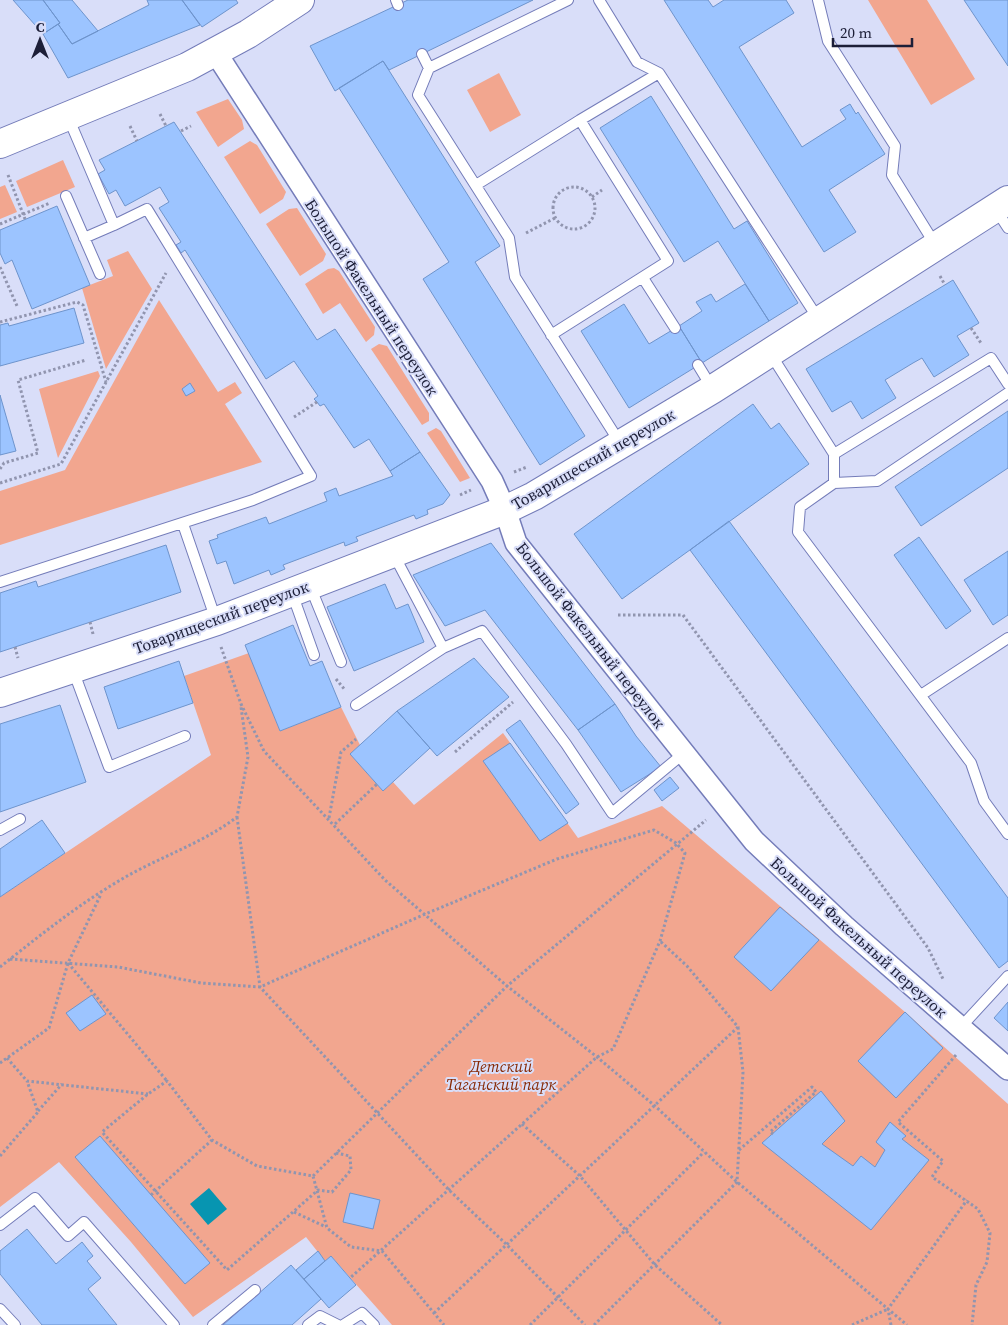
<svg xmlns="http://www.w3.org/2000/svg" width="1008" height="1325" viewBox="0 0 1008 1325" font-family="'Source Serif 4',serif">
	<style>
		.green { fill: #f2a68f }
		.water { fill: #0795b1 }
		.building { fill: #9cc4ff; stroke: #6e94cc }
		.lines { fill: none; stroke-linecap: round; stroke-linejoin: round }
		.lane-casing { stroke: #747cb9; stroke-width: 12 }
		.street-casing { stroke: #747cb9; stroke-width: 24 }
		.secondary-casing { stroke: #747cb9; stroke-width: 30 }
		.path { stroke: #9195af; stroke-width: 3; stroke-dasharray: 2.5 2.5; stroke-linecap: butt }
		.lane { stroke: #fff; stroke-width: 10 }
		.street { stroke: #fff; stroke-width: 21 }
		.secondary { stroke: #fff; stroke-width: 28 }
		.labels { text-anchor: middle; stroke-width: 4; stroke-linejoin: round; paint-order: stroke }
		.street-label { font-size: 16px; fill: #1d1f38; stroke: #d9def9 }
		.park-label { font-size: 16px; font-style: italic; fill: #872a06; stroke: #d9def9 }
	</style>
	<rect width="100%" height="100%" fill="#d9def9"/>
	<path class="green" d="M868 0H927L975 79 931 105Z
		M499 73 521 115 490 132 467 90Z
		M228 99 242 120 244 129 218 147 196 112Z
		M250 141 257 145 286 192 283 199 260 214 224 157Z
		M63 160 75 187 27 207 16 181Z
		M5 185 17 212 0 219V187Z
		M297 208 326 254 323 261 300 276 266 224 289 209Z
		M128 251 152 289 106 369 82 288 113 276 107 260Z
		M334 268 339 271 375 327 374 335 366 342 340 303 323 314 305 284 328 269Z
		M159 300 218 392 235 382 242 393 225 404 262 462 0 545V491L65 470Z
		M379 344 387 346 429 413V421L422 425 371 349Z
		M98 371 100 376 58 458 39 389Z
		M436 428 441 431 470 478 460 482 427 433Z
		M249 653 280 731 341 707 360 745 350 754 383 791 393 782 414 805 503 733 578 838 662 806 905 1012 1008 1104V1325H392L331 1256 325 1261 306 1237 193 1317 131 1242 59 1162 0 1207V897L211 755 184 676Z"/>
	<path class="water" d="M209 1188 227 1209 208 1225 190 1204Z"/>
	<path class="building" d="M13 0H43L60 23 43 34Z
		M43 0H72L98 31 72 44 58 24 60 23Z
		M147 0H182L200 25 68 78 43 34 58 24 72 44 149 5Z
		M182 0H236L238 3 202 27Z
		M408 0H533L389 70 383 61 335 91 310 46Z
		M664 0H708L713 7 724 0H786L794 13 739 47 802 147 846 119 840 110 850 104 856 114 858 112 885 154 829 190 856 232 824 252Z
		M964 0H1008V66Z
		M383 61 500 246 475 262 585 436 540 465 423 279 449 262 339 88Z
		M651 96 734 229 747 221 798 303 769 321 718 241 684 262 600 128Z
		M174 122 317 340 335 329 420 452 390 471 369 439 354 448 324 404 320 406 317 402 314 399 318 396 294 361 266 379 185 250 181 253 176 245 181 242 159 208 169 202 160 187 125 206 116 190 109 194 98 174 105 170 99 160Z
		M57 206 90 285 32 309 12 260 5 264 0 253V230Z
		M953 280 979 323 957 336 969 355 934 377 922 358 913 363 885 380 896 398 862 419 851 401 832 412 806 369Z
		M745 284 769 321 702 363 679 326 702 311 696 302 711 294 716 302Z
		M624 304 649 344 679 326 702 363 629 408 581 331Z
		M74 308 84 343 0 366V325L8 323 9 326Z
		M190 383 195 391 186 396 182 389Z
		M0 395 16 451 0 455Z
		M753 404 771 429 779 423 809 464 622 599 574 534Z
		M1008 411V468L921 526 895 487Z
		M420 452 450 495 443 504 427 510 428 514 416 519 414 515 356 537 358 541 345 546 344 542 283 565 285 569 271 575 269 570 234 584 226 561 217 564 209 541 218 538 217 535 266 517 269 524 327 501 324 493 336 488 339 496 393 476 390 471Z
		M729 521 1008 898V961L999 968 690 550Z
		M919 537 971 611 946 629 894 555Z
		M491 543 615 704 578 730 485 610 445 626 413 575Z
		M166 545 181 592 0 652V593L36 581 38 587Z
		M1008 551V615L993 625 964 580Z
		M385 584 396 609 408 604 424 642 354 671 327 607Z
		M293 625 310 666 322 661 341 707 280 731 245 645Z
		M474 658 509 697 437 756 397 711Z
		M179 661 193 703 118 729 104 687Z
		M615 704 636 736 661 767 621 792 578 730Z
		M60 705 86 782 0 812V724Z
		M397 711 430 748 383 791 350 754Z
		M520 720 579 804 566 814 506 730Z
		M510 743 568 823 540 841 483 761Z
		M670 777 679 788 662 801 654 790Z
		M42 820 65 853 0 897V849Z
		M780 907 819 940 771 991 734 957Z
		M92 995 106 1014 80 1031 66 1013Z
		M1008 1002V1031L994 1018Z
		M905 1012 943 1048 896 1098 858 1061Z
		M821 1091 845 1121 822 1144 853 1166 861 1156 875 1167 885 1150 876 1142 890 1122 906 1136 902 1139 929 1160 871 1230 762 1143Z
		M100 1136 210 1263 185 1284 75 1157Z
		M350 1193 380 1200 373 1229 343 1222Z
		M27 1229 56 1264 82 1242 93 1256 87 1261 101 1278 88 1289 117 1325H42L0 1274V1251Z
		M318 1251 325 1261 304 1279 296 1270Z
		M331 1256 356 1285 329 1308 304 1279Z
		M291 1265 321 1299 292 1325H223Z"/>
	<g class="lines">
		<defs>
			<path id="lane" d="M396 0 398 5
				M599 0 637 62 659 73 819 320
				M818 0 828 41 895 146 892 175 936 246
				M422 54 429 68 568 0
				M429 68 418 95 509 238 515 277 620 443
				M580 120 659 73
				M476 185 580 120 668 261 551 335
				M66 196 100 274
				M995 208 1008 228
				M84 238 114 225
				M643 278 675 328
				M770 353 834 454V483L800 507 798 532 971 763 984 801 1008 834
				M698 365 712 388
				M834 454 991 358 1008 384
				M834 483 877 481 1008 393
				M183 524 216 620
				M394 555 443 648 482 631 566 744 612 813 684 753
				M0 582 253 500 311 476 147 209 114 225 68 117
				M310 586 341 662
				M292 593 314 655
				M73 670 109 767 185 736
				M921 695 1008 638
				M356 705 443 648
				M0 830 20 819
				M960 1028 1008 976
				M0 1225 35 1198 68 1236 84 1222 174 1325
				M0 1309 15 1325
				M213 1325 255 1290
				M308 1325 320 1316 338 1325
				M343 1325 362 1313 374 1325"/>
			<path id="street" d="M216 53 492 481 505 510 516 543 754 841 844 926 1008 1069"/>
			<path id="secondary" d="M0 144 187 67 248 34 300 0
				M0 693 217 621 505 510 534 496 713 389 1008 200"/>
		</defs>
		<use href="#lane" class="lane-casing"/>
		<use href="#street" class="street-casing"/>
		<use href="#secondary" class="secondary-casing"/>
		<path class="path" d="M160 114 166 126
			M130 126 137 141
			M181 131 191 126
			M8 175 25 219
			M553 208a21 21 0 1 1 42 0a21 21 0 1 1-42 0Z
			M592 197 602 190
			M0 224 50 203
			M526 233 555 218
			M0 267 17 306
			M940 276 945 285
			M0 322 77 302 83 305 106 382
			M971 328 981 343
			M294 417 317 402
			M0 469 4 463 38 453 18 380 86 360
			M514 472 527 467
			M0 483 61 464 166 273
			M460 495 471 490
			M618 615H683L928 948 943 979
			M90 622 93 634
			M15 647 18 658
			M221 647 241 704 264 751 385 880 507 986 597 1057 655 1106 737 1182 907 1325
			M336 679 345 690
			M455 752 513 702
			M237 817 260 987 449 1190 506 1244 585 1325
			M329 818 341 752 356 739
			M335 824 377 784
			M10 959 118 967 201 983 260 987 423 915 557 859 654 830 676 843 685 853 660 941 613 1049 597 1057 350 1278
			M68 963 167 1081
			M0 967C38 937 75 907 117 882 156 858 200 845 237 817L248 757 241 707
			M956 1055 898 1122 943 1161 932 1177 978 1209 990 1233 987 1262 976 1285 972 1325
			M7 1058 27 1081 148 1094
			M0 1063 49 1028 68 963 101 894
			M38 1111 62 1084
			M522 1124 580 1176 655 1265 722 1325
			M739 1150 812 1087 816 1092 770 1132 773 1134
			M336 1153 350 1156 351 1170 332 1192 318 1190 227 1270 102 1132 148 1094 167 1081 212 1140 257 1166 313 1176 327 1228 351 1247 382 1251 444 1325
			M0 1156 38 1112 27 1081
			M313 1176 507 986 706 820
			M151 1195 212 1140
			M294 1212 326 1227
			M434 1313 738 1027 687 966 660 941
			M530 1325 704 1152
			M594 1325 737 1182 743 1072 738 1027
			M852 1325 888 1309
			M891 1325 888 1309 967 1200"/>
		<use href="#lane" class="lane"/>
		<use href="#street" class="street"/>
		<use href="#secondary" class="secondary"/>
	</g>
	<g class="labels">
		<g class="street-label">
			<text transform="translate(372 297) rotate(57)" y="6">Большой Факельный переулок</text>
			<text transform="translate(593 459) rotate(-30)" y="6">Товарищеский переулок</text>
			<text transform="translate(221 617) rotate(-20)" y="6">Товарищеский переулок</text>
			<text transform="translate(591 635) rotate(52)" y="6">Большой Факельный переулок</text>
			<text transform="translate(859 937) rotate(42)" y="6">Большой Факельный переулок</text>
		</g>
		<g class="park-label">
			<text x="501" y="1072">Детский<tspan x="501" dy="18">Таганский парк</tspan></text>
		</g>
	</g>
	<g transform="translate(40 40)" stroke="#d9def9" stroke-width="4" paint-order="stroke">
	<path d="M0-4L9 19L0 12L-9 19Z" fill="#1d1f38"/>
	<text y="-8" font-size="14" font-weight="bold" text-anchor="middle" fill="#1d1f38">С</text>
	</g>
	<path d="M833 38v8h79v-8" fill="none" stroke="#1d1f38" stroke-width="2.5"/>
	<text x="840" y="38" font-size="15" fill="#1d1f38" stroke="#d9def9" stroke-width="4" paint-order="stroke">20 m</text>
</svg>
